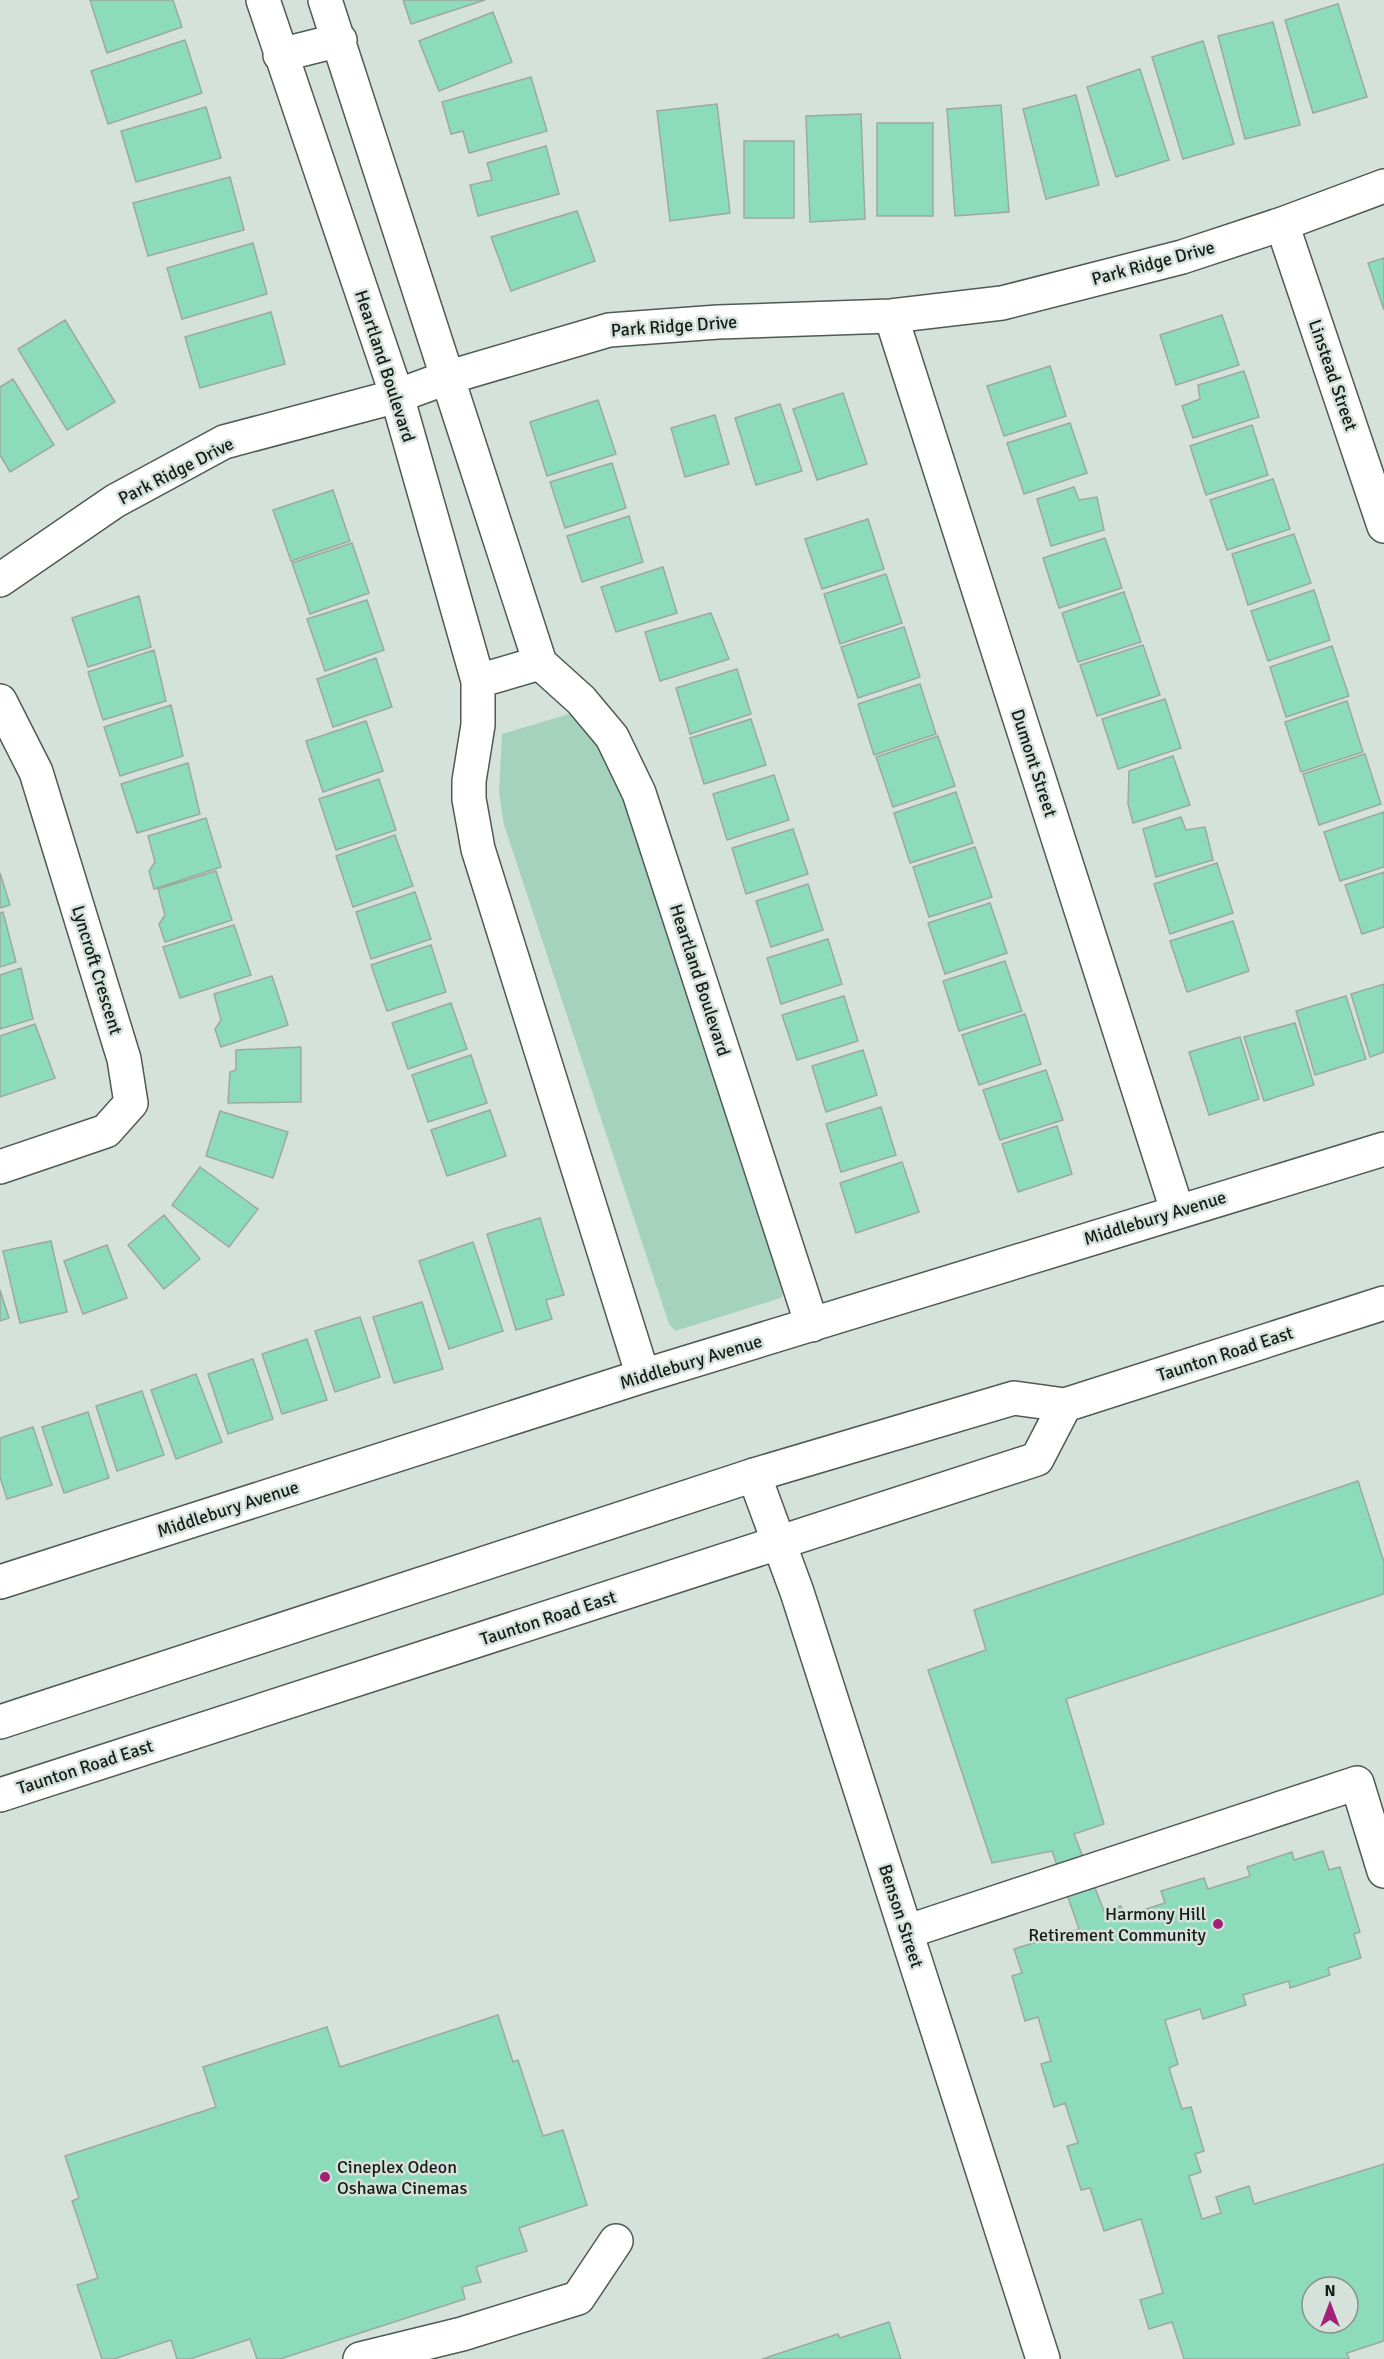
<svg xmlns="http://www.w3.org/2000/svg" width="1384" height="2359" viewBox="0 0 1384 2359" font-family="Signika,sans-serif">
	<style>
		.green { fill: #a4d2bd }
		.building { fill: #8cdbba; stroke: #9da8a3; stroke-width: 1.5; fill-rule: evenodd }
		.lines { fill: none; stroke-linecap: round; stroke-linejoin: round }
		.minor-casing { stroke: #4f5a55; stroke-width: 36 }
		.major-casing { stroke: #4f5a55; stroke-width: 36 }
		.minor { stroke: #fff; stroke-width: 33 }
		.major { stroke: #fff; stroke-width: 33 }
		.poi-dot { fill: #a12275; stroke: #d5e2dc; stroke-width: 2 }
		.labels { text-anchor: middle; stroke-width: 5; stroke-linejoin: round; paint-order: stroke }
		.street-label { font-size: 18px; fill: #171c1a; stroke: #d5e2dc }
		.poi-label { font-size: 18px; fill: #171c1a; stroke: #d5e2dc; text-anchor: end }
	</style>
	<rect width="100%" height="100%" fill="#d5e2dc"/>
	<path class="green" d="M579 711 621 773 785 1287 781 1298 675 1331 669 1324 504 825 499 792 502 734Z"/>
	<path class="building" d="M90 0H173L182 27 107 53Z
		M403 0H485L411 24Z
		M1338 4 1367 97 1313 113 1285 20Z
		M493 12 512 62 439 91 419 41Z
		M1273 22 1300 125 1245 139 1218 36Z
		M185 40 202 93 108 124 91 71Z
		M1203 41 1234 144 1183 159 1152 57Z
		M1140 69 1169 160 1116 177 1087 87Z
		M531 77 547 131 469 153 463 131 451 134 442 102Z
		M1076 95 1099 185 1046 199 1023 109Z
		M717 104 730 213 670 221 657 111Z
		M1001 105 1009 212 955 216 947 109Z
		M206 107 221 158 136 182 121 131Z
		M861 114 865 219 810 222 806 116Z
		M877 123H933V216H877Z
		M744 141H794V218H744Z
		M546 146 559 194 478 216 470 185 492 180 487 163Z
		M230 177 244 230 148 256 133 203Z
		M577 211 595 261 511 291 491 237Z
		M253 243 267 294 182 319 167 268Z
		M1384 258V310L1368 263Z
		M271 312 285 364 200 388 185 337Z
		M1222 315 1239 365 1176 385 1160 335Z
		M65 320 115 402 67 430 18 349Z
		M1050 366 1066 416 1004 436 987 386Z
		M1244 371 1259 417 1193 438 1182 406 1200 399 1198 385Z
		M13 379 54 445 10 472 0 455V387Z
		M843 393 867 464 817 480 793 409Z
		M598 400 616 454 547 476 530 422Z
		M780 404 802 471 756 485 735 418Z
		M715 415 729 464 685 477 671 428Z
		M1070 423 1087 473 1024 494 1007 443Z
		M1252 425 1268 475 1206 495 1190 446Z
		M612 463 626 508 565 528 550 482Z
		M1273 479 1290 529 1227 550 1210 500Z
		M1074 487 1079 500 1097 497 1104 530 1051 546 1037 499Z
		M333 490 350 541 291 561 273 510Z
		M629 516 643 562 582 582 567 536Z
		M868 519 884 569 822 589 805 539Z
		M1294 534 1311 583 1248 605 1232 554Z
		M1105 538 1122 588 1059 608 1043 558Z
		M352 543 369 593 310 614 292 563Z
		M663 567 677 613 616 632 601 587Z
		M886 574 902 623 840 644 824 594Z
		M1314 590 1330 640 1268 661 1251 611Z
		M1124 592 1141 642 1078 662 1062 613Z
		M139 596 151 647 88 667 72 618Z
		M367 600 384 650 325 671 307 619Z
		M711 613 729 659 660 681 645 632Z
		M904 627 920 677 858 698 841 647Z
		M1143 645 1160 695 1097 716 1080 665Z
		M1332 646 1349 696 1286 717 1270 667Z
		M154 650 166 701 103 720 88 672Z
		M376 658 392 707 333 727 317 679Z
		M737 669 751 714 690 734 676 688Z
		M920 684 936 734 874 755 858 704Z
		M1165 699 1181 748 1118 769 1102 719Z
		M1347 701 1363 752 1301 772 1285 722Z
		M171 705 183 756 120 776 104 727Z
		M751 719 766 765 704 784 690 738Z
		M366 721 383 771 323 792 306 741Z
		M938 736 955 786 893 807 876 757Z
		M1365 754 1381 804 1319 825 1303 774Z
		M1173 756 1190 805 1133 823 1128 804 1129 771Z
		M188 763 200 814 137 833 121 784Z
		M774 775 789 820 727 840 713 794Z
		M379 779 396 830 336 850 319 799Z
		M956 792 973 843 910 863 894 813Z
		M1384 812V867L1340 881 1324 832Z
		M1181 817 1186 830 1205 827 1213 860 1156 877 1143 829Z
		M206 818 221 867 154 889 149 871 155 862 148 836Z
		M793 829 808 874 746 894 732 848Z
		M395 835 413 886 353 907 336 856Z
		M975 847 992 897 929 917 913 867Z
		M1217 863 1233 913 1170 934 1154 884Z
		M216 871 232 920 165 942 159 924 165 915 158 889Z
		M1384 872V927L1362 934 1345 885Z
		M0 873 10 905 0 908Z
		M808 884 823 930 771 947 756 901Z
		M415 892 431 939 371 959 356 912Z
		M990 903 1007 953 945 974 928 923Z
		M3 912 16 962 0 967V913Z
		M1233 921 1249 971 1187 992 1170 941Z
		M234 925 251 975 180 998 163 947Z
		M828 939 842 984 781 1004 767 958Z
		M431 945 446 992 387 1011 371 965Z
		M1005 961 1022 1011 959 1031 943 981Z
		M21 968 33 1019 0 1029V975Z
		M272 976 288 1025 221 1047 215 1029 221 1020 214 994Z
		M1384 984V1052L1370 1057 1351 994Z
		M844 996 858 1041 797 1060 782 1015Z
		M1346 996 1366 1059 1315 1075 1296 1011Z
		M451 1003 467 1049 408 1069 392 1023Z
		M1025 1014 1041 1064 979 1085 962 1035Z
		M1295 1023 1314 1085 1264 1101 1244 1037Z
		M35 1024 55 1078 0 1097V1036Z
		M1240 1037 1259 1099 1209 1115 1189 1052Z
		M301 1047V1102L228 1103 230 1072 236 1070V1050Z
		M863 1050 877 1095 826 1112 812 1066Z
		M471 1055 487 1103 428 1122 412 1075Z
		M1046 1070 1063 1120 1000 1140 983 1090Z
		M881 1107 896 1155 841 1172 826 1124Z
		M490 1110 506 1156 447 1176 431 1130Z
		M220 1111 288 1132 273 1178 206 1156Z
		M1057 1126 1072 1174 1018 1192 1002 1144Z
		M902 1162 919 1212 856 1233 840 1183Z
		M200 1167 258 1209 229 1247 172 1205Z
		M164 1215 200 1259 164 1289 128 1245Z
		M540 1218 564 1295 546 1300 552 1319 516 1330 487 1234Z
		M51 1241 67 1312 20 1323 3 1251Z
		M473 1242 503 1331 449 1349 419 1261Z
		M107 1245 127 1298 83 1314 64 1261Z
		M0 1290 9 1318 0 1321Z
		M422 1302 443 1369 394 1383 373 1317Z
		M360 1317 380 1377 335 1392 315 1331Z
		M307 1339 327 1400 282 1414 262 1354Z
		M253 1359 273 1419 228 1434 208 1374Z
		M196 1374 222 1442 176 1459 151 1390Z
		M142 1391 164 1455 117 1471 96 1406Z
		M88 1412 109 1478 64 1493 42 1427Z
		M33 1427 52 1485 7 1499 0 1477V1438Z
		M1358 1481 1384 1562V1594L1066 1699 1104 1824 1074 1834 1104 1911 1121 1906 1124 1916 1165 1903 1161 1891 1204 1878 1208 1889 1250 1876 1247 1867 1292 1852 1294 1860 1323 1851 1329 1870 1340 1867 1360 1932 1354 1934 1361 1958 1328 1968 1330 1975 1290 1988 1289 1981 1243 1995 1246 2005 1203 2019 1200 2009 1165 2020 1178 2064 1169 2068 1182 2109 1191 2107 1204 2151 1195 2154 1201 2172 1189 2176 1202 2219 1221 2213 1216 2197 1249 2186 1254 2204 1384 2164V2341L1347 2353 1349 2359H1184L1172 2322 1149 2329 1140 2300 1163 2293 1141 2219 1104 2231 1090 2188 1081 2190 1067 2146 1078 2143 1065 2103 1054 2107 1041 2064 1051 2061 1038 2017 1025 2021 1012 1976 1022 1973 1014 1949 1079 1929 1052 1851 992 1863 928 1670 986 1650 974 1610ZM1312 2287H1348V2323H1312Z
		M498 2015 513 2062 518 2060 543 2136 563 2130 587 2205 519 2228 527 2251 476 2267 481 2282 462 2287 465 2299 280 2359H257L250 2339 190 2359H177L171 2340 114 2359H102L77 2285 98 2278 72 2201 79 2198 65 2156 216 2107 203 2067 327 2027 340 2067Z
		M889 2322 901 2359H762L838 2334 840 2338Z"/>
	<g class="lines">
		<defs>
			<path id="minor" d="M263 0 397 396 478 681V725L469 781V799L478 849 643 1376
				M325 0 540 663 581 700 612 737 639 793 812 1325
				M280 55 340 40
				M1282 224 1384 526
				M891 316 1177 1210
				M0 580 115 501 224 442 397 396 446 378 609 330 718 322 891 316 1002 303 1182 257 1282 224 1384 186
				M478 681 540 663
				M0 701 36 772 124 1059 131 1103 106 1131 0 1167
				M754 1475 797 1592 1043 2359
				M0 1582 643 1376 1384 1149
				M906 1932 1357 1783 1384 1871
				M360 2359 462 2334 578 2298 616 2241"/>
			<path id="major" d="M0 1722 754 1475 1014 1398 1065 1405 1384 1303
				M0 1795 1037 1459 1065 1405"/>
		</defs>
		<use href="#minor" class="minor-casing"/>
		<use href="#major" class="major-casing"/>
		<use href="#minor" class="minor"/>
		<use href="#major" class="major"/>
	</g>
	<g class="poi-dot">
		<circle cx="1218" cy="1924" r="6"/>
		<circle cx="325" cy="2177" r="6"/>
	</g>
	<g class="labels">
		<g class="street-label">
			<text transform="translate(1153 263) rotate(-15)" y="6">Park Ridge Drive</text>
			<text transform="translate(674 326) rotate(-4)" y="6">Park Ridge Drive</text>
			<text transform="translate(385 366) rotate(72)" y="6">Heartland Boulevard</text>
			<text transform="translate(1333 375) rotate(71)" y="6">Linstead Street</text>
			<text transform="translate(176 471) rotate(-27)" y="6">Park Ridge Drive</text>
			<text transform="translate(1034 763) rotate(72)" y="6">Dumont Street</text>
			<text transform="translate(97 970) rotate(73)" y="6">Lyncroft Crescent</text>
			<text transform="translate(700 980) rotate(72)" y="6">Heartland Boulevard</text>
			<text transform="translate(1155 1218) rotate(-17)" y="6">Middlebury Avenue</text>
			<text transform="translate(1225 1354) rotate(-18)" y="6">Taunton Road East</text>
			<text transform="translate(691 1362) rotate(-17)" y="6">Middlebury Avenue</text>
			<text transform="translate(228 1509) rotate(-18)" y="6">Middlebury Avenue</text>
			<text transform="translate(548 1618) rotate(-18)" y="6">Taunton Road East</text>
			<text transform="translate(85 1767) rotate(-18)" y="6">Taunton Road East</text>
			<text transform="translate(901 1916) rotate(72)" y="6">Benson Street</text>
		</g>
		<g class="poi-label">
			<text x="1206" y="1920">Harmony Hill<tspan x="1206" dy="21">Retirement Community</tspan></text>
			<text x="337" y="2173" text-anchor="start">Cineplex Odeon<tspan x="337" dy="21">Oshawa Cinemas</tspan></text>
		</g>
	</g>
	<g transform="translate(1330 2305)"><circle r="28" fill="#d5e2dc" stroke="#89938e" stroke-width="1.5"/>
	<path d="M0-4.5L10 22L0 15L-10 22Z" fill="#a12275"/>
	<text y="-9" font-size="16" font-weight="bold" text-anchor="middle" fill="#171c1a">N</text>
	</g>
</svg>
